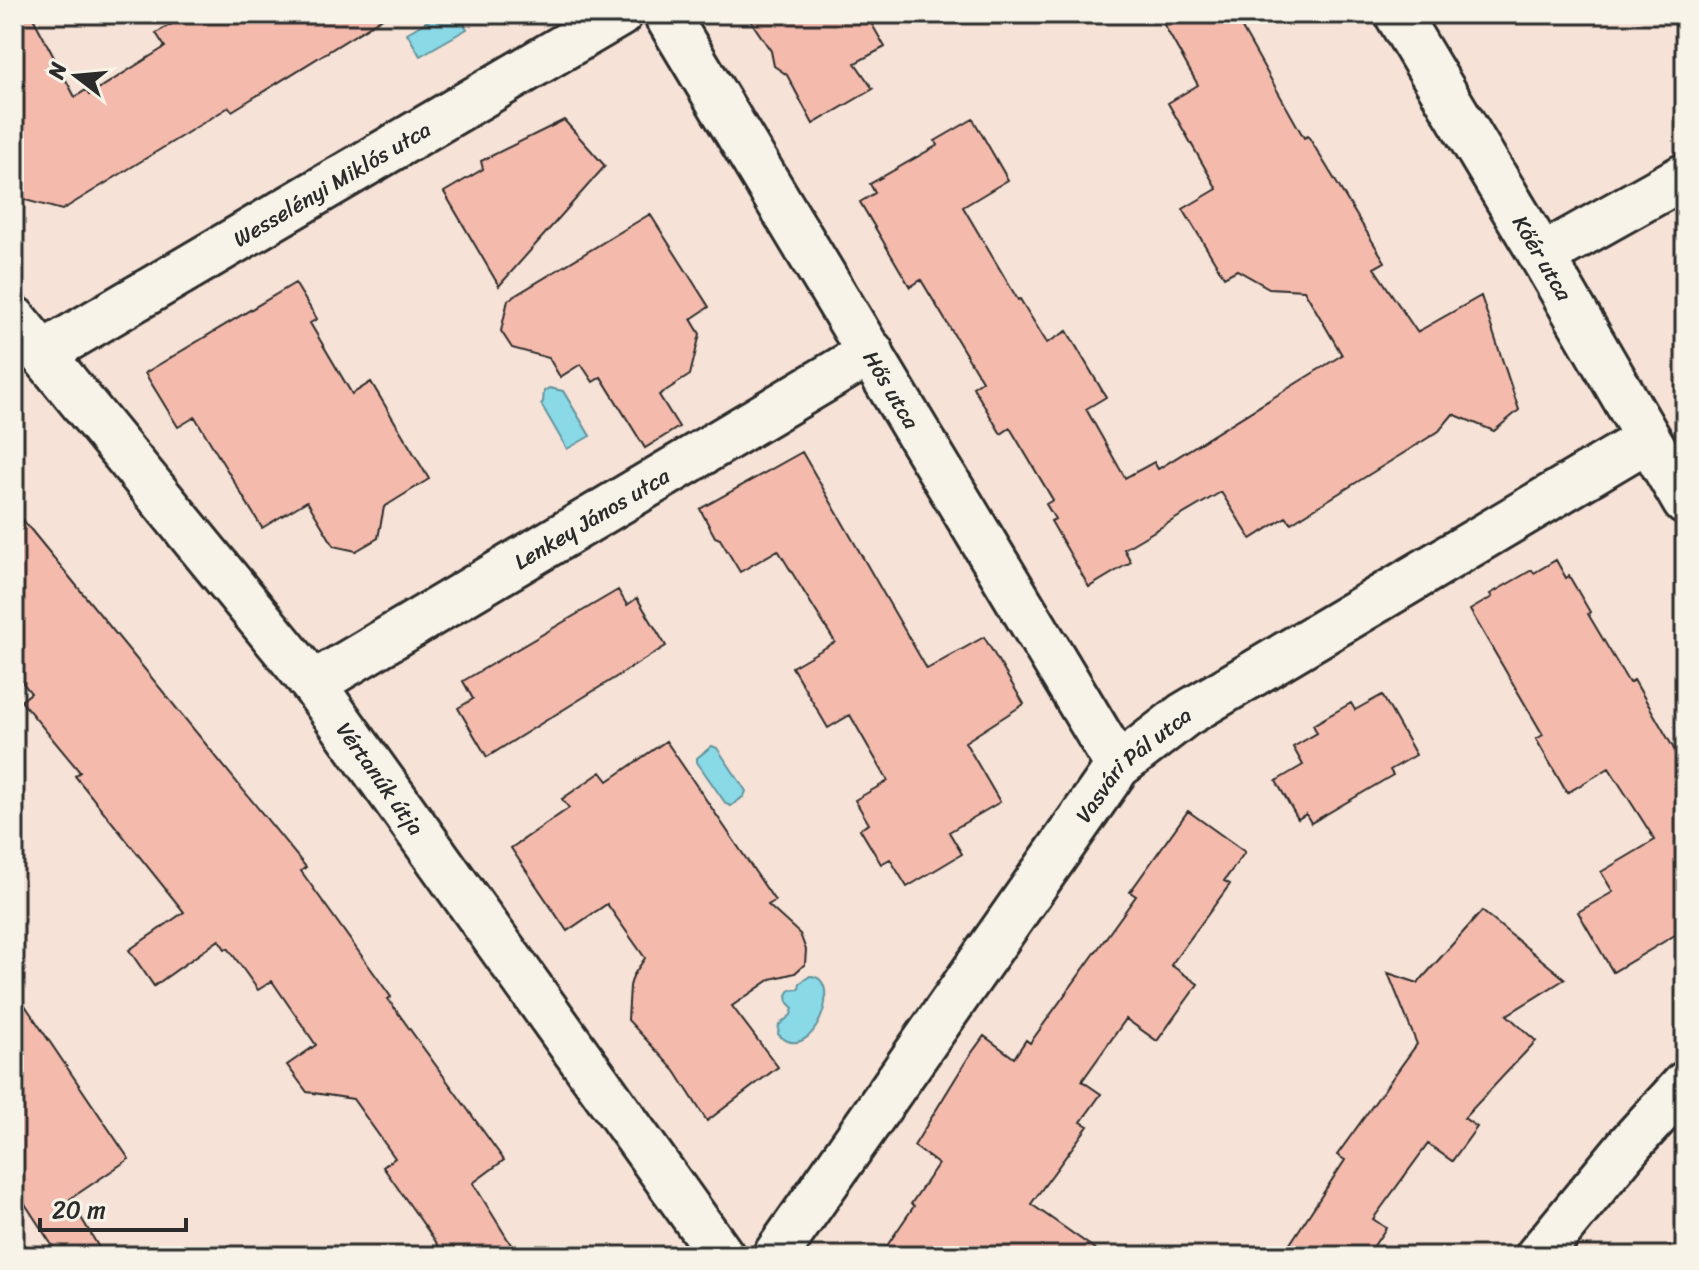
<svg xmlns="http://www.w3.org/2000/svg" width="1699" height="1270" viewBox="0 0 1699 1270" font-family="Sriracha,sans-serif">
	<style>
		.water { fill: #8ad9e7; stroke: #64939c; stroke-width: 2 }
		.building { fill: #f4bbad; stroke: #2b2b2b; stroke-width: 2 }
		.lines { fill: none; stroke-linecap: round; stroke-linejoin: round }
		.minor-casing { stroke: #2b2b2b; stroke-width: 50 }
		.minor { stroke: #f7f3e8; stroke-width: 44 }
		.labels { text-anchor: middle; stroke-width: 6; stroke-linejoin: round; paint-order: stroke }
		.street-label { font-size: 22px; fill: #2b2b2b; stroke: #f7f3e8 }
	</style>
	<rect width="100%" height="100%" fill="#f6e2d6"/>
	<filter id="ink" filterUnits="userSpaceOnUse"><feTurbulence type="fractalNoise" baseFrequency=".0125" numOctaves="2"/><feDisplacementMap in="SourceGraphic" scale="16" xChannelSelector="R" yChannelSelector="G"/><feConvolveMatrix kernelMatrix="1 2 1 2 8 2 1 2 1" color-interpolation-filters="sRGB"/></filter>
	<g filter="url(#ink)">
		<path class="water" d="M440 14H458L467 29 420 56 407 33Z
			M549 388 563 391 590 436 567 449 541 404 543 402 544 391Z
			M712 746 717 748 746 791 744 796 731 806 726 804 697 762V758Z
			M810 976C846 977 812 1070 778 1034L779 1025 791 1015 793 1008 788 1003 787 995 790 990 799 989 800 983Z"/>
		<path class="building" d="M14 14H31L75 97 86 90 89 95 165 47 156 33 189 14H389L232 111 229 107 62 210 25 200 14 184Z
			M746 14H866L885 47 855 63 873 89 813 124 787 75 774 66 771 51Z
			M1158 14H1234L1304 138 1308 136 1385 262 1374 268 1417 332 1481 296 1519 410 1494 431 1453 414 1439 431 1362 479 1291 523 1286 517 1251 539 1221 492 1124 549 1131 562 1089 587 1051 521 1055 519 1046 504 1053 500 1010 428 1001 434 973 387 982 381 921 280 910 287 860 202 875 193 870 184 938 145 935 141 973 119 1008 180 963 207 1018 300 1020 299 1047 343 1067 331 1106 397 1086 409 1125 478 1154 462 1158 469 1342 355 1304 290 1269 288 1237 270 1224 277 1183 209 1217 189 1168 103 1198 85Z
			M564 120 605 166 499 286 444 192 483 169 481 161Z
			M650 214 709 307 691 319 700 334 690 375 659 395 679 427 645 448 601 377 593 382 581 364 560 377 549 358 512 348 501 331 508 300Z
			M295 283 317 319 310 323 352 394 371 382 429 479 384 507 378 538 356 551 334 546 307 501 262 528 195 417 178 427 145 373Z
			M802 452 927 669 984 637 1024 704 965 742 1000 802 949 832 962 854 907 887 890 859 881 864 860 829 869 824 855 800 888 781 850 715 828 728 792 667 835 642 778 550 740 572 720 539 715 537 700 509Z
			M14 509 306 867 301 871 391 997 388 999 504 1160 473 1183 518 1256H446L383 1167 395 1158 353 1099 307 1092 287 1065 316 1045 272 981 258 990 228 948 225 949 219 940 154 986 129 950 184 912 75 776 80 772 21 701 31 693 14 672Z
			M1556 560 1566 578 1569 576 1590 612 1588 614 1629 683 1634 680 1685 768V929L1613 972 1578 912 1613 892 1601 872 1655 840 1609 768 1567 793 1536 739 1543 735 1470 610 1492 597 1490 594 1532 570 1534 573Z
			M618 590 627 605 637 598 666 646 487 757 458 708 473 699 463 681Z
			M1382 695 1416 755 1390 770 1393 775 1311 823 1306 814 1298 819 1276 781 1303 765 1293 747 1317 733 1313 725 1351 703 1355 710Z
			M666 741 775 901 768 905 800 934 806 950 805 964 795 973 771 979 732 1006 778 1067 707 1121 675 1071 628 1020 630 986 633 976 645 958 607 904 567 931 511 848 569 808 562 799 601 772 608 781Z
			M1188 811 1245 852 1224 881 1230 884 1171 965 1198 984 1157 1041 1126 1019 1082 1081 1101 1094 1081 1122 1088 1126 1031 1204 1105 1256H880L914 1206 911 1204 938 1164 914 1146 968 1058 984 1036 1014 1058 1026 1040 1030 1043 1136 896 1130 892Z
			M1482 911 1565 979 1507 1015 1536 1041 1464 1118 1477 1127 1452 1161 1428 1144 1373 1219 1386 1228 1367 1256H1282L1345 1160 1337 1155 1417 1044 1388 973 1418 983Z
			M14 989 129 1159 70 1199 104 1256H59L14 1187Z"/>
		<g class="lines">
			<defs>
				<g id="minor">
					<path id="s1" d="M666 14 1118 766"/>
					<path id="s2" d="M1397 14 1542 256 1685 502"/>
					<path d="M1542 256 1685 176"/>
					<path id="s3" d="M14 319 313 684 722 1256"/>
					<path id="s4" d="M42 354 620 14"/>
					<path id="s5" d="M313 684 871 352"/>
					<path id="s6" d="M775 1256 1118 766 1184 715 1648 439"/>
					<path d="M1538 1256 1631 1143 1685 1084"/>
				</g>
			</defs>
			<use href="#minor" class="minor-casing"/>
			<use href="#minor" class="minor"/>
		</g>
	</g>
	<g class="labels">
		<g class="street-label">
			<text dy="8" stroke="none"><textPath href="#s4" startOffset="336">Wesselényi Miklós utca</textPath></text>
			<text dy="8" stroke="none"><textPath href="#s2" startOffset="284">Kőér utca</textPath></text>
			<text dy="8" stroke="none"><textPath href="#s1" startOffset="438">Hős utca</textPath></text>
			<text dy="8" stroke="none"><textPath href="#s5" startOffset="324">Lenkey János utca</textPath></text>
			<text dy="8" stroke="none"><textPath href="#s6" startOffset="610">Vasvári Pál utca</textPath></text>
			<text dy="8" stroke="none"><textPath href="#s3" startOffset="588">Vértanúk útja</textPath></text>
		</g>
	</g>
	<rect width="1699" height="1270" fill="none" stroke="#f7f3e8" stroke-width="48"/>
	<rect x="24" y="24" width="1651" height="1222" fill="none" stroke="#2b2b2b" stroke-width="3" filter="url(#ink)"/>
	<g transform="translate(76 76) rotate(286)" stroke="#f7f3e8" stroke-width="6" paint-order="stroke">
	<path d="M0-6L14 30L0 20L-14 30Z" fill="#2b2b2b"/>
	<text y="-12" font-size="22" font-weight="bold" text-anchor="middle" fill="#2b2b2b">N</text>
	</g>
	<path d="M40 1218v12h146v-12" fill="none" stroke="#2b2b2b" stroke-width="4"/>
	<text x="52" y="1218" font-size="24" fill="#2b2b2b" stroke="#f7f3e8" stroke-width="6" paint-order="stroke">20 m</text>
</svg>
